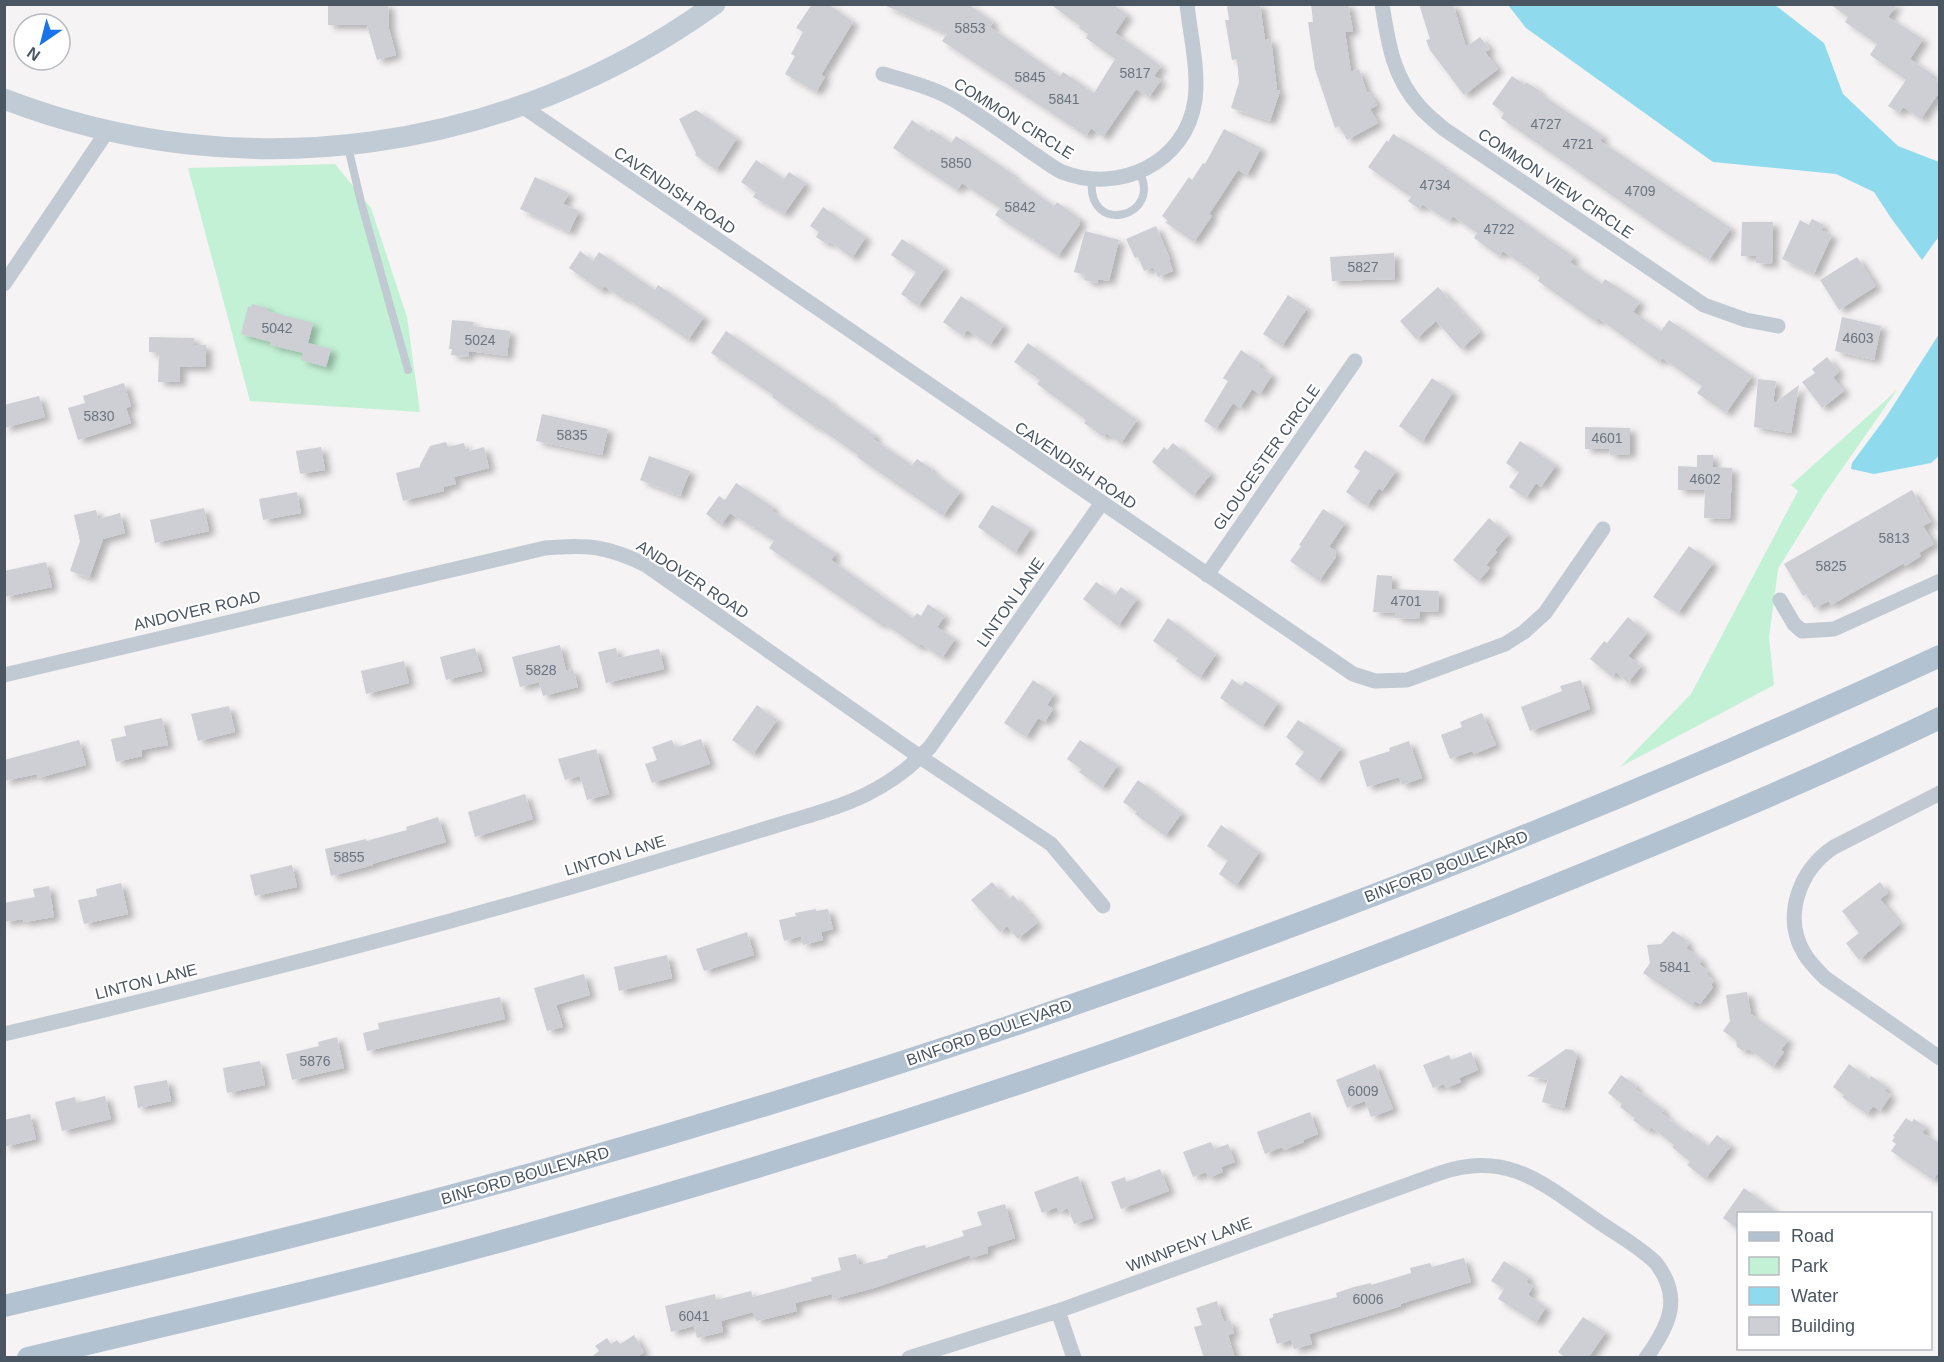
<svg xmlns="http://www.w3.org/2000/svg" width="1944" height="1362" viewBox="0 0 1944 1362" font-family="Arial,sans-serif">
	<style>
		.green { fill: #c3f1d5 }
		.water { fill: #90daee }
		.building { fill: #cdcfd5; filter: url(#shadow) }
		.lines { fill: none; stroke-linecap: round; stroke-linejoin: round }
		.lane { stroke: #c1cad2; stroke-width: 8 }
		.street { stroke: #c1cad2; stroke-width: 15 }
		.secondary { stroke: #c1cbd6; stroke-width: 21 }
		.primary { stroke: #b3c2d1; stroke-width: 22 }
		.labels { text-anchor: middle; stroke-width: 4.5; stroke-linejoin: round; paint-order: stroke }
		.number-label { font-size: 14px; fill: #6b747e }
		.street-label { font-size: 16px; fill: #4a5661; stroke: #fff }
	</style>
	<defs>
		<filter id="shadow"><feDropShadow dx="6" dy="4" stdDeviation="3" flood-color="#0004"/></filter>
	</defs>
	<rect width="100%" height="100%" fill="#f5f3f3"/>
	<path class="green" d="M335 164 371 208 407 317 420 412 250 401 188 168Z
		M1897 390 1823 496 1778 569 1769 637 1774 685 1620 767 1691 694 1798 491 1791 485Z"/>
	<path class="water" d="M1508 5H1775L1824 43 1843 94 1898 146 1939 162V236L1922 260 1891 218 1874 192 1836 174 1713 162 1526 28Z
		M1939 334V456L1931 463 1874 474 1851 469 1852 463 1886 417Z"/>
	<path class="building" d="M328 4H388L389 29 396 55 377 60 367 25H328Z
		M812 4H828L853 22 821 75 825 77 816 92 785 74 795 56 791 54 803 32 796 28Z
		M882 4H968L993 22 990 27 1060 76 1063 72 1094 93 1115 59 1086 38 1088 34 1079 28 1080 26 1050 4H1113L1127 15 1115 33 1161 66 1154 76 1161 80 1149 97 1136 89 1103 137 1091 128 1086 136 942 41 947 34Z
		M1240 4H1260L1265 40 1271 39 1277 90 1280 91 1270 121 1231 108 1239 82 1237 59 1232 60 1225 20H1229L1227 6Z
		M1311 4H1348L1353 31 1345 32 1351 72 1359 69 1367 93 1369 92 1377 105 1370 109 1378 123 1347 140 1339 126 1335 128 1315 69 1308 22H1313Z
		M1419 4H1453L1466 47 1480 37 1490 49 1485 52 1498 69 1464 95 1430 50 1426 40 1430 39Z
		M1830 4H1897L1888 17 1923 39 1910 59 1932 74 1930 77 1940 83V91L1921 119 1903 107 1899 113 1888 106 1906 80 1870 55 1877 44 1845 22 1848 17Z
		M1512 76 1525 85 1526 82 1540 91 1539 93 1603 136 1600 141 1731 228 1709 260 1666 233 1501 118 1504 113 1492 104Z
		M696 110 737 138 716 170 695 155 696 153 679 119Z
		M912 120 929 132 931 129 951 143 956 136 1014 175 1013 177 1054 206 1057 202 1080 219V224L1058 256 995 215 1000 208 962 183 957 190 893 148Z
		M1224 129 1261 148 1247 175 1238 170 1209 214 1212 216 1194 242 1165 222 1168 221 1162 216 1189 177 1192 180 1203 163 1205 164Z
		M1393 134 1423 152 1574 257 1570 262 1602 284 1605 279 1640 302 1633 312 1661 331 1669 320 1752 376 1726 413 1697 393 1702 386 1662 358 1659 362 1598 318 1596 322 1538 281 1540 277 1503 251 1499 256 1474 238 1477 233 1453 216 1449 221 1422 204 1419 209 1408 201 1411 197 1368 167 1387 140 1388 142Z
		M756 160 784 179 789 172 806 183 784 214 753 197 756 192 741 182Z
		M535 177 569 193 563 204 579 211 569 232 520 209Z
		M823 207 866 237 852 258 829 241 827 244 816 237 819 232 810 226Z
		M1812 219 1824 225 1821 230 1832 235 1814 274 1782 259 1800 220 1809 225Z
		M1742 222H1773L1772 264 1756 263V256H1741Z
		M1156 226 1170 259 1169 260 1173 271 1158 277 1153 267 1144 271 1138 257 1135 258 1126 239Z
		M1085 231 1119 240 1109 281 1098 279 1097 283 1084 280 1085 275 1074 272Z
		M902 239 945 268 918 306 901 294 916 272 891 255Z
		M580 251 593 261 599 252 655 290 658 285 704 317 688 340 624 297 623 299 604 286 601 291 569 268Z
		M1394 253 1395 279 1332 281 1330 257Z
		M1857 257 1876 286 1839 310 1820 280Z
		M1438 287 1480 332 1461 349 1436 321 1416 339 1400 321Z
		M1288 295 1307 308 1282 346 1263 334Z
		M961 296 1004 325 990 345 967 330 963 336 943 322Z
		M252 304 268 308 267 311 313 323 308 343 331 349 326 367 301 360 303 353 270 345 271 342 241 334 248 306 251 307Z
		M1842 317 1881 326 1874 360 1835 351Z
		M452 320 474 322 473 326 510 331 507 356 469 351 468 357 451 355 452 349H449Z
		M726 331 832 403 831 404 876 436 873 439 912 465 917 459 933 470 932 472 960 492 943 516 857 457 858 455 816 426 815 427 772 397 773 395 711 353Z
		M149 337 194 338V345H206V367H180V382H158L159 353 149 352Z
		M1028 343 1137 420 1121 443 1106 433 1104 437 1084 423 1086 420 1037 384 1040 380 1014 362Z
		M1241 350 1260 363 1258 366 1272 375 1260 394 1252 389 1240 408 1233 403 1216 429 1204 421 1228 381 1223 378Z
		M1827 357 1839 372 1833 377 1844 391 1822 408 1802 382 1815 373 1812 369Z
		M1432 378 1453 392 1422 442 1399 426Z
		M1758 379 1776 381 1773 404 1799 385 1791 433 1754 427Z
		M124 383 131 406 126 408 131 423 78 440 68 408 85 403 83 396Z
		M39 396 45 417 4 428V405Z
		M542 414 608 429 602 455 536 441Z
		M1585 427 1630 428V454L1610 455 1609 449H1585Z
		M1520 441 1556 465 1541 487 1536 483 1526 498 1509 487 1519 472 1506 463Z
		M446 442 448 447 464 443 466 452 484 447 489 468 454 477 456 484 443 487 444 491 403 501 396 473 420 467V465L430 446Z
		M1173 443 1211 474 1193 496 1152 462 1164 447 1167 450Z
		M321 447 325 470 300 474 296 451Z
		M1365 450 1396 471 1382 491 1379 488 1367 506 1346 492 1360 471 1354 467Z
		M1697 455H1713V467L1732 468 1730 519 1704 518 1705 490H1678V466L1697 467Z
		M649 456 690 471 680 496 640 480Z
		M736 483 773 507 771 510 836 553 831 560 913 618 917 613 921 616 928 604 945 616 937 627 955 639 942 658 921 644 918 647 882 622 881 625 769 548 774 541 730 513 721 525 706 514 719 496 725 500Z
		M1912 490 1931 522 1923 526 1934 544 1919 553 1921 556 1905 566 1904 563 1831 605 1829 601 1814 608 1806 594 1803 596 1784 564Z
		M297 492 301 513 263 520 259 499Z
		M992 505 1031 528 1015 553 978 527Z
		M204 508 209 531 155 543 150 520Z
		M1323 509 1345 523 1329 547 1336 551V557L1319 581 1290 561 1301 546 1299 545Z
		M96 510 98 519 120 513 125 533 103 539 89 578 70 571 80 541 74 515Z
		M1489 518 1508 535 1495 550 1497 552 1486 565 1490 568 1478 581 1453 560Z
		M1689 546 1713 563 1678 613 1653 597Z
		M46 562 52 587 4 597V571Z
		M1377 575 1392 576V589L1439 591 1438 612 1420 611V619L1395 618 1396 613 1373 612Z
		M1096 582 1115 595 1121 587 1137 599 1118 626 1083 599Z
		M1628 617 1647 633 1628 656 1641 666 1628 683 1616 672 1612 677 1590 659 1604 641 1607 643Z
		M1168 618 1216 654 1200 678 1176 661 1178 658 1153 641Z
		M560 645 566 671 573 669 578 687 543 696 539 682 520 687 512 657Z
		M475 648 482 671 446 680 440 657Z
		M616 648 618 658 659 649 664 669 606 683 598 652Z
		M404 661 409 683 366 694 361 671Z
		M1232 679 1241 686 1245 681 1278 703 1262 727 1220 698Z
		M1033 680 1054 694 1047 705 1053 709 1045 722 1038 718 1026 737 1004 723Z
		M1581 680 1590 709 1530 731 1521 707 1562 691 1560 686Z
		M757 705 777 720 753 754 732 740Z
		M229 706 235 732 198 741 191 714Z
		M1482 713 1496 745 1474 754 1472 751 1450 759 1441 735 1462 727 1460 722Z
		M162 718 168 745 141 750 142 756 116 762 111 739 126 736 124 726Z
		M1298 720 1341 748 1318 781 1295 764 1304 752 1286 737Z
		M701 739 710 764 652 783 645 764 657 760 652 747 672 740 675 748Z
		M79 740 86 765 38 778 37 774 4 781V760Z
		M1080 740 1118 765 1102 788 1079 772 1081 769 1067 759Z
		M1409 741 1422 778 1402 785 1399 777 1367 787 1359 761 1390 751 1389 748Z
		M596 749 609 794 587 800 580 776 565 780 558 759Z
		M1138 780 1182 813 1165 836 1135 814 1137 812 1123 802Z
		M525 794 533 819 475 837 468 812Z
		M438 817 446 842 372 864 373 865 331 876 325 849 366 839V841L407 830 406 827Z
		M1221 825 1259 852 1236 886 1219 874 1228 860 1207 846Z
		M292 865 297 887 255 896 250 875Z
		M992 882 1008 900 1013 895 1037 923 1018 939 1007 926 1000 932 971 900Z
		M1880 882 1888 893 1880 899 1900 924 1859 960 1846 943 1859 933 1842 911Z
		M121 883 128 914 84 924 78 900 97 896 96 889Z
		M49 886 54 917 24 922 23 919 4 922V903L35 897 33 889Z
		M816 909V911L828 909 833 929 821 932 823 940 803 945 801 936 784 941 779 920 796 916 795 913Z
		M1673 931 1686 940 1685 941 1689 944 1686 948 1702 960 1699 964 1708 971 1706 974 1714 980 1711 985 1713 987 1700 1004 1695 1001 1692 1006 1643 973 1650 963 1647 945 1661 944Z
		M747 932 754 955 704 971 696 949Z
		M667 955 672 978 619 991 614 967Z
		M584 974 590 995 556 1005 563 1027 547 1031 534 988Z
		M1747 992 1751 1014 1788 1040 1781 1050 1784 1052 1773 1067 1749 1049 1743 1051 1737 1047 1736 1040 1723 1031 1730 1021 1726 995Z
		M500 997 505 1019 367 1051 363 1033 379 1029 378 1023Z
		M337 1037 344 1068 292 1080 286 1054 319 1046 318 1042Z
		M1566 1049 1573 1050 1577 1056 1564 1108 1542 1102 1548 1080 1527 1076Z
		M1471 1052 1478 1070 1459 1078 1461 1082 1446 1088 1444 1084 1433 1088 1423 1065 1449 1055 1451 1060Z
		M260 1061 265 1085 227 1093 223 1068Z
		M1375 1064 1393 1109 1371 1117 1365 1101 1347 1108 1336 1080Z
		M1849 1064 1869 1079 1871 1076 1887 1087 1884 1091 1891 1095 1880 1111 1873 1106 1867 1114 1842 1097 1844 1095 1833 1087Z
		M1621 1075 1637 1086 1635 1089 1664 1110 1662 1113 1685 1132 1687 1130 1708 1146 1717 1135 1731 1146 1705 1179 1687 1165 1690 1162 1672 1147 1674 1145 1651 1127 1648 1131 1633 1120 1635 1118 1620 1107 1622 1104 1608 1093Z
		M167 1080 171 1101 138 1108 134 1086Z
		M105 1096 111 1119 62 1131 55 1102 75 1097 76 1103Z
		M1310 1112 1318 1134 1303 1140 1304 1142 1284 1150 1282 1147 1265 1154 1257 1132Z
		M30 1114 36 1139 4 1147V1120Z
		M1906 1118 1912 1122 1914 1119 1926 1127 1922 1133 1940 1143V1170L1933 1180 1891 1151 1896 1144 1892 1141 1895 1137 1893 1136Z
		M1211 1142 1214 1149 1228 1144 1235 1162 1221 1167 1223 1172 1208 1178 1206 1172 1193 1177 1183 1152Z
		M1160 1169 1169 1191 1121 1209 1111 1182 1125 1177 1126 1182Z
		M1078 1176 1093 1218 1074 1224 1068 1208 1059 1212 1057 1207 1042 1213 1034 1192Z
		M1744 1188 1779 1214H1738V1229L1723 1218Z
		M1005 1204 1015 1238 987 1247 988 1253 971 1258 970 1255 874 1288 833 1299 832 1294 795 1303 797 1311 770 1318 756 1321 753 1312 721 1321 723 1332 697 1338 694 1326 671 1332 665 1306 715 1294 716 1300 751 1291 753 1297 812 1281 811 1278 841 1270 838 1258 856 1254 859 1265 888 1258 887 1256 916 1247 925 1245 926 1248 964 1236 962 1231 982 1225 977 1212Z
		M1464 1258 1471 1282 1400 1304 1401 1306 1309 1334 1312 1344 1294 1349 1291 1340 1277 1344 1269 1319 1273 1317V1314L1337 1297 1336 1293 1354 1287 1371 1283V1285L1411 1273 1410 1268 1430 1263 1432 1267Z
		M1504 1261 1529 1277 1526 1282 1533 1286 1528 1295 1546 1307 1536 1323 1498 1299 1504 1289 1491 1281Z
		M1217 1301 1224 1322 1230 1320 1234 1333 1228 1335 1235 1358H1204L1194 1327 1202 1325 1196 1308Z
		M1583 1317 1606 1332 1588 1358H1566L1558 1352Z
		M634 1335 644 1352 636 1358H590L599 1351 595 1346 607 1338 611 1344 617 1340 620 1344Z"/>
	<g class="lines">
		<path class="lane" d="M348 147 361 202 408 370
			M1092 180C1086 237 1164 217 1139 172"/>
		<path class="street" d="M1382 4C1388 43 1393 77 1420 107 1427 115 1436 122 1444 129L1704 305 1746 320 1778 326
			M883 74C909 82 936 88 959 103 984 118 1007 135 1031 152 1041 158 1051 167 1062 172 1118 194 1186 164 1195 100 1199 69 1190 35 1187 4
			M522 106 1353 674 1375 681 1407 680 1505 644 1524 632 1545 613 1603 529
			M4 284 108 130
			M1207 575 1355 361
			M1780 600 1794 624 1802 631 1834 629 1940 581
			M4 675 545 548C587 544 607 546 646 565L920 757 1051 844 1103 906
			M1940 793 1834 847C1800 869 1782 916 1804 953 1809 962 1817 970 1825 978L1940 1058
			M4 1034C221 983 436 928 649 864 690 852 730 840 771 827 836 807 882 798 930 747L1101 504
			M1058 1311 1074 1358
			M909 1358 1058 1311 1440 1173C1509 1149 1546 1186 1599 1222 1618 1235 1640 1247 1656 1263 1683 1298 1669 1326 1646 1358"/>
		<path class="secondary" d="M4 99C242 191 509 153 715 4"/>
		<path class="primary" d="M4 1306C188 1263 371 1219 552 1168 1027 1034 1492 863 1940 656
			M28 1358C183 1321 338 1286 491 1244 837 1149 1178 1036 1511 903 1655 845 1799 786 1940 718"/>
	</g>
	<g class="labels">
		<g class="number-label">
			<text x="970" y="33">5853</text>
			<text x="1135" y="78">5817</text>
			<text x="1030" y="82">5845</text>
			<text x="1064" y="104">5841</text>
			<text x="1546" y="129">4727</text>
			<text x="1578" y="149">4721</text>
			<text x="956" y="168">5850</text>
			<text x="1435" y="190">4734</text>
			<text x="1640" y="196">4709</text>
			<text x="1020" y="212">5842</text>
			<text x="1499" y="234">4722</text>
			<text x="1363" y="272">5827</text>
			<text x="277" y="333">5042</text>
			<text x="1858" y="343">4603</text>
			<text x="480" y="345">5024</text>
			<text x="99" y="421">5830</text>
			<text x="572" y="440">5835</text>
			<text x="1607" y="443">4601</text>
			<text x="1705" y="484">4602</text>
			<text x="1894" y="543">5813</text>
			<text x="1831" y="571">5825</text>
			<text x="1406" y="606">4701</text>
			<text x="541" y="675">5828</text>
			<text x="349" y="862">5855</text>
			<text x="1675" y="972">5841</text>
			<text x="315" y="1066">5876</text>
			<text x="1363" y="1096">6009</text>
			<text x="1368" y="1304">6006</text>
			<text x="694" y="1321">6041</text>
		</g>
		<g class="street-label">
			<text transform="translate(1014 118) rotate(32)" y="6">COMMON CIRCLE</text>
			<text transform="translate(1556 183) rotate(34)" y="6">COMMON VIEW CIRCLE</text>
			<text transform="translate(675 190) rotate(34)" y="6">CAVENDISH ROAD</text>
			<text transform="translate(1266 457) rotate(-55)" y="6">GLOUCESTER CIRCLE</text>
			<text transform="translate(1076 465) rotate(34)" y="6">CAVENDISH ROAD</text>
			<text transform="translate(693 579) rotate(33)" y="6">ANDOVER ROAD</text>
			<text transform="translate(1010 602) rotate(-55)" y="6">LINTON LANE</text>
			<text transform="translate(197 610) rotate(-13)" y="6">ANDOVER ROAD</text>
			<text transform="translate(615 855) rotate(-17)" y="6">LINTON LANE</text>
			<text transform="translate(1446 866) rotate(-21)" y="6">BINFORD BOULEVARD</text>
			<text transform="translate(146 981) rotate(-14)" y="6">LINTON LANE</text>
			<text transform="translate(989 1032) rotate(-19)" y="6">BINFORD BOULEVARD</text>
			<text transform="translate(525 1175) rotate(-16)" y="6">BINFORD BOULEVARD</text>
			<text transform="translate(1189 1244) rotate(-20)" y="6">WINNPENY LANE</text>
		</g>
	</g>
	<rect width="1944" height="1362" fill="none" stroke="#4a5661" stroke-width="12"/>
	<rect x="1737" y="1212" width="195" height="138" fill="#ffffff" stroke="#b7bbc0" stroke-width="1.5"/>
	<rect x="1749" y="1232" width="30" height="9" fill="#b3c2d1" stroke="#b7bbc0" stroke-width="1.5"/>
	<text x="1791" y="1242" font-size="18" fill="#4a5661">Road</text>
	<rect x="1749" y="1257" width="30" height="18" fill="#c3f1d5" stroke="#b7bbc0" stroke-width="1.5"/>
	<text x="1791" y="1272" font-size="18" fill="#4a5661">Park</text>
	<rect x="1749" y="1287" width="30" height="18" fill="#90daee" stroke="#b7bbc0" stroke-width="1.5"/>
	<text x="1791" y="1302" font-size="18" fill="#4a5661">Water</text>
	<rect x="1749" y="1317" width="30" height="18" fill="#cdcfd5" stroke="#b7bbc0" stroke-width="1.5"/>
	<text x="1791" y="1332" font-size="18" fill="#4a5661">Building</text>
	<g transform="translate(42 42) rotate(215)"><circle r="28" fill="#ffffff" stroke="#b7bbc0" stroke-width="1.5"/>
	<path d="M0-4.5L10 22L0 15L-10 22Z" fill="#1a73e8"/>
	<text y="-9" font-size="16" font-weight="bold" text-anchor="middle" fill="#4a5661">N</text>
	</g>
</svg>
